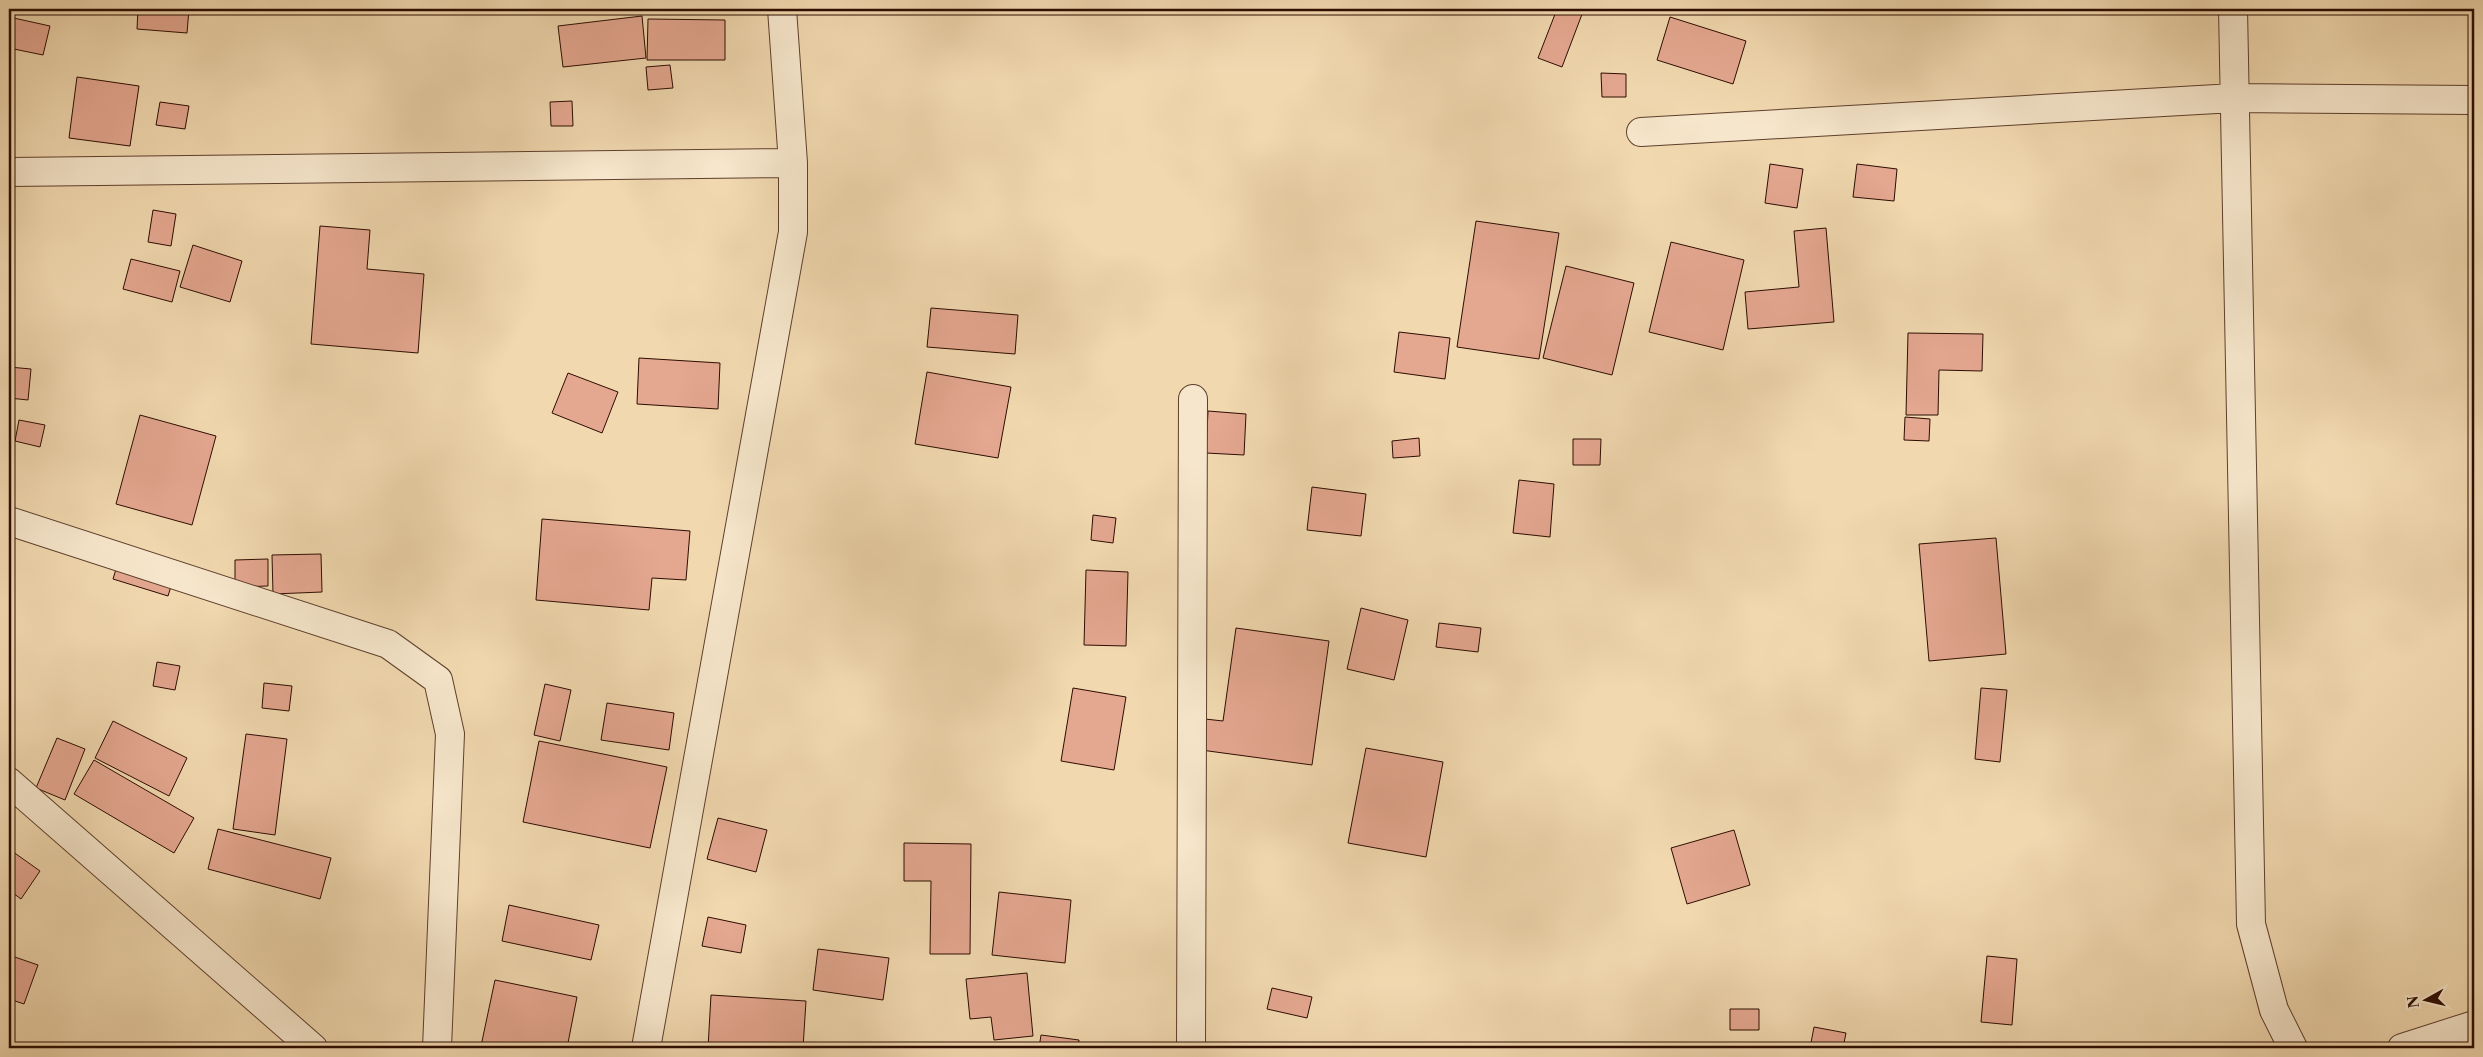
<svg xmlns="http://www.w3.org/2000/svg" width="2483" height="1057" viewBox="0 0 2483 1057" font-family="'Libre Caslon Text',serif">
	<style>
		.building { fill: #e4a790; stroke: #2d0c01 }
		.lines { fill: none; stroke-linecap: round; stroke-linejoin: round }
		.minor-casing { stroke: #5e3f2c; stroke-width: 30 }
		.minor { stroke: #f6e6cb; stroke-width: 28 }
	</style>
	<rect width="100%" height="100%" fill="#f1d8af"/>
	<filter id="stains"><feTurbulence type="fractalNoise" baseFrequency=".004" numOctaves="4"/><feColorMatrix values="0 0 0 0 .2 0 0 0 0 .09 0 0 0 0 .02 0 0 0 .5 -.17"/></filter>
	<radialGradient id="worn" r=".72"><stop offset=".6" stop-color="#630" stop-opacity="0"/><stop offset="1" stop-color="#630" stop-opacity=".3"/></radialGradient>
	<path class="building" d="M138 9H189L187 33 137 29Z
		M1557 9H1584L1562 67 1538 58Z
		M642 16 646 58 563 67 558 26Z
		M9 17 50 26 43 55 9 48Z
		M1670 17 1746 41 1733 84 1657 60Z
		M648 19 725 20V60H647Z
		M670 65 673 88 648 90 646 67Z
		M1601 73 1626 74V97H1602Z
		M77 77 139 86 130 146 69 138Z
		M572 101 573 126H551L550 102Z
		M160 102 189 106 185 129 156 125Z
		M1770 164 1803 169 1797 208 1765 203Z
		M1857 164 1897 169 1894 201 1853 197Z
		M153 210 176 214 171 246 148 242Z
		M1476 221 1559 233 1539 359 1457 347Z
		M320 226 370 230 367 269 424 274 418 353 311 344Z
		M1826 228 1834 322 1748 329 1745 292 1799 287 1794 231Z
		M1671 242 1744 260 1723 350 1649 332Z
		M193 245 242 261 230 302 180 287Z
		M131 259 180 271 172 302 123 289Z
		M1566 266 1634 283 1612 375 1543 358Z
		M931 308 1018 315 1015 354 927 347Z
		M1399 332 1450 338 1445 379 1394 372Z
		M1908 333 1983 334 1982 371 1939 370 1938 415H1906Z
		M639 358 720 363 718 409 637 404Z
		M9 367 31 369 28 400 9 398Z
		M927 372 1011 387 998 458 915 444Z
		M568 373 618 392 602 433 552 413Z
		M9 402 14 403 9 451Z
		M1208 411 1246 414 1244 455 1206 453Z
		M140 415 216 436 192 525 116 504Z
		M1905 417 1930 419 1929 441 1904 440Z
		M19 420 45 425 40 447 15 441Z
		M1419 438 1420 456 1393 458 1392 441Z
		M1573 439H1601L1600 465H1573Z
		M1519 480 1554 484 1550 537 1513 533Z
		M1312 487 1366 494 1361 536 1307 530Z
		M1093 515 1116 518 1113 543 1091 540Z
		M542 519 690 531 686 580 652 578 649 610 536 600Z
		M1996 538 2006 654 1929 661 1919 544Z
		M122 549 177 567 168 596 113 579Z
		M321 554 322 592 273 594 272 555Z
		M268 559V586L235 587V560Z
		M1086 570 1128 572 1126 646 1084 645Z
		M1361 608 1408 620 1394 680 1347 669Z
		M1439 623 1481 628 1478 652 1436 647Z
		M1236 628 1329 641 1312 765 1201 750 1205 719 1223 721Z
		M157 662 180 666 175 690 153 686Z
		M264 683 292 686 289 711 262 708Z
		M545 684 571 690 560 741 534 735Z
		M1073 688 1126 697 1114 770 1061 761Z
		M1981 688 2007 690 2000 762 1975 759Z
		M607 703 674 713 669 750 601 740Z
		M113 721 187 758 169 796 95 758Z
		M246 734 287 739 275 835 233 829Z
		M57 738 85 749 65 800 36 788Z
		M539 741 667 767 650 848 523 822Z
		M1366 748 1443 762 1426 857 1348 843Z
		M94 760 194 818 174 853 74 794Z
		M718 818 767 830 756 872 707 859Z
		M218 829 331 858 320 899 208 869Z
		M1734 830 1750 885 1687 904 1671 848Z
		M904 843 971 844 970 954H930L931 881H904Z
		M9 849 40 871 21 899 9 890Z
		M999 892 1071 900 1065 963 992 955Z
		M509 905 599 925 591 960 502 941Z
		M708 917 746 925 741 953 702 946Z
		M818 949 889 958 883 1000 813 990Z
		M9 955 38 965 24 1004 9 999Z
		M1987 956 2017 959 2012 1025 1981 1022Z
		M1027 973 1033 1036 994 1040 991 1017 970 1019 966 979Z
		M495 980 577 997 567 1048H490L481 1046Z
		M1272 988 1312 997 1307 1018 1267 1009Z
		M711 995 806 1001 803 1048H708Z
		M1730 1009H1759V1030H1730Z
		M1814 1027 1846 1033 1843 1048H1810Z
		M1041 1035 1079 1040 1078 1048H1039Z
		M819 1044 844 1048H819Z
		M1101 1045 1123 1046V1048H1101Z"/>
	<g class="lines">
		<defs>
			<path id="minor" d="M2233 9 2251 924 2274 1010 2293 1048
				M1641 132 2234 98 2474 100
				M9 172 793 163
				M9 521 388 644 438 680 450 734 437 1048
				M9 782 313 1048
				M646 1048 793 232V163L782 9
				M1191 1048 1193 399
				M2402 1048 2474 1025"/>
		</defs>
		<use href="#minor" class="minor-casing"/>
		<use href="#minor" class="minor"/>
	</g>
	<rect width="2483" height="1057" fill="none" stroke="#f1d8af" stroke-width="30"/>
	<rect x="10" y="10" width="2463" height="1037" fill="none" stroke="#2d0c01" stroke-width="2.5"/>
	<rect x="15" y="15" width="2453" height="1027" fill="none" stroke="#2d0c01"/>
	<g transform="translate(2426 1000) rotate(262)" stroke="#f6e6cb" stroke-width="4" paint-order="stroke">
	<path d="M0-4L9 19L0 12L-9 19Z" fill="#2d0c01"/>
	<text y="-8" font-size="14" font-weight="bold" text-anchor="middle" fill="#2d0c01">N</text>
	</g>
	<rect width="100%" height="100%" filter="url(#stains)"/>
	<rect width="100%" height="100%" fill="url(#worn)"/>
</svg>
